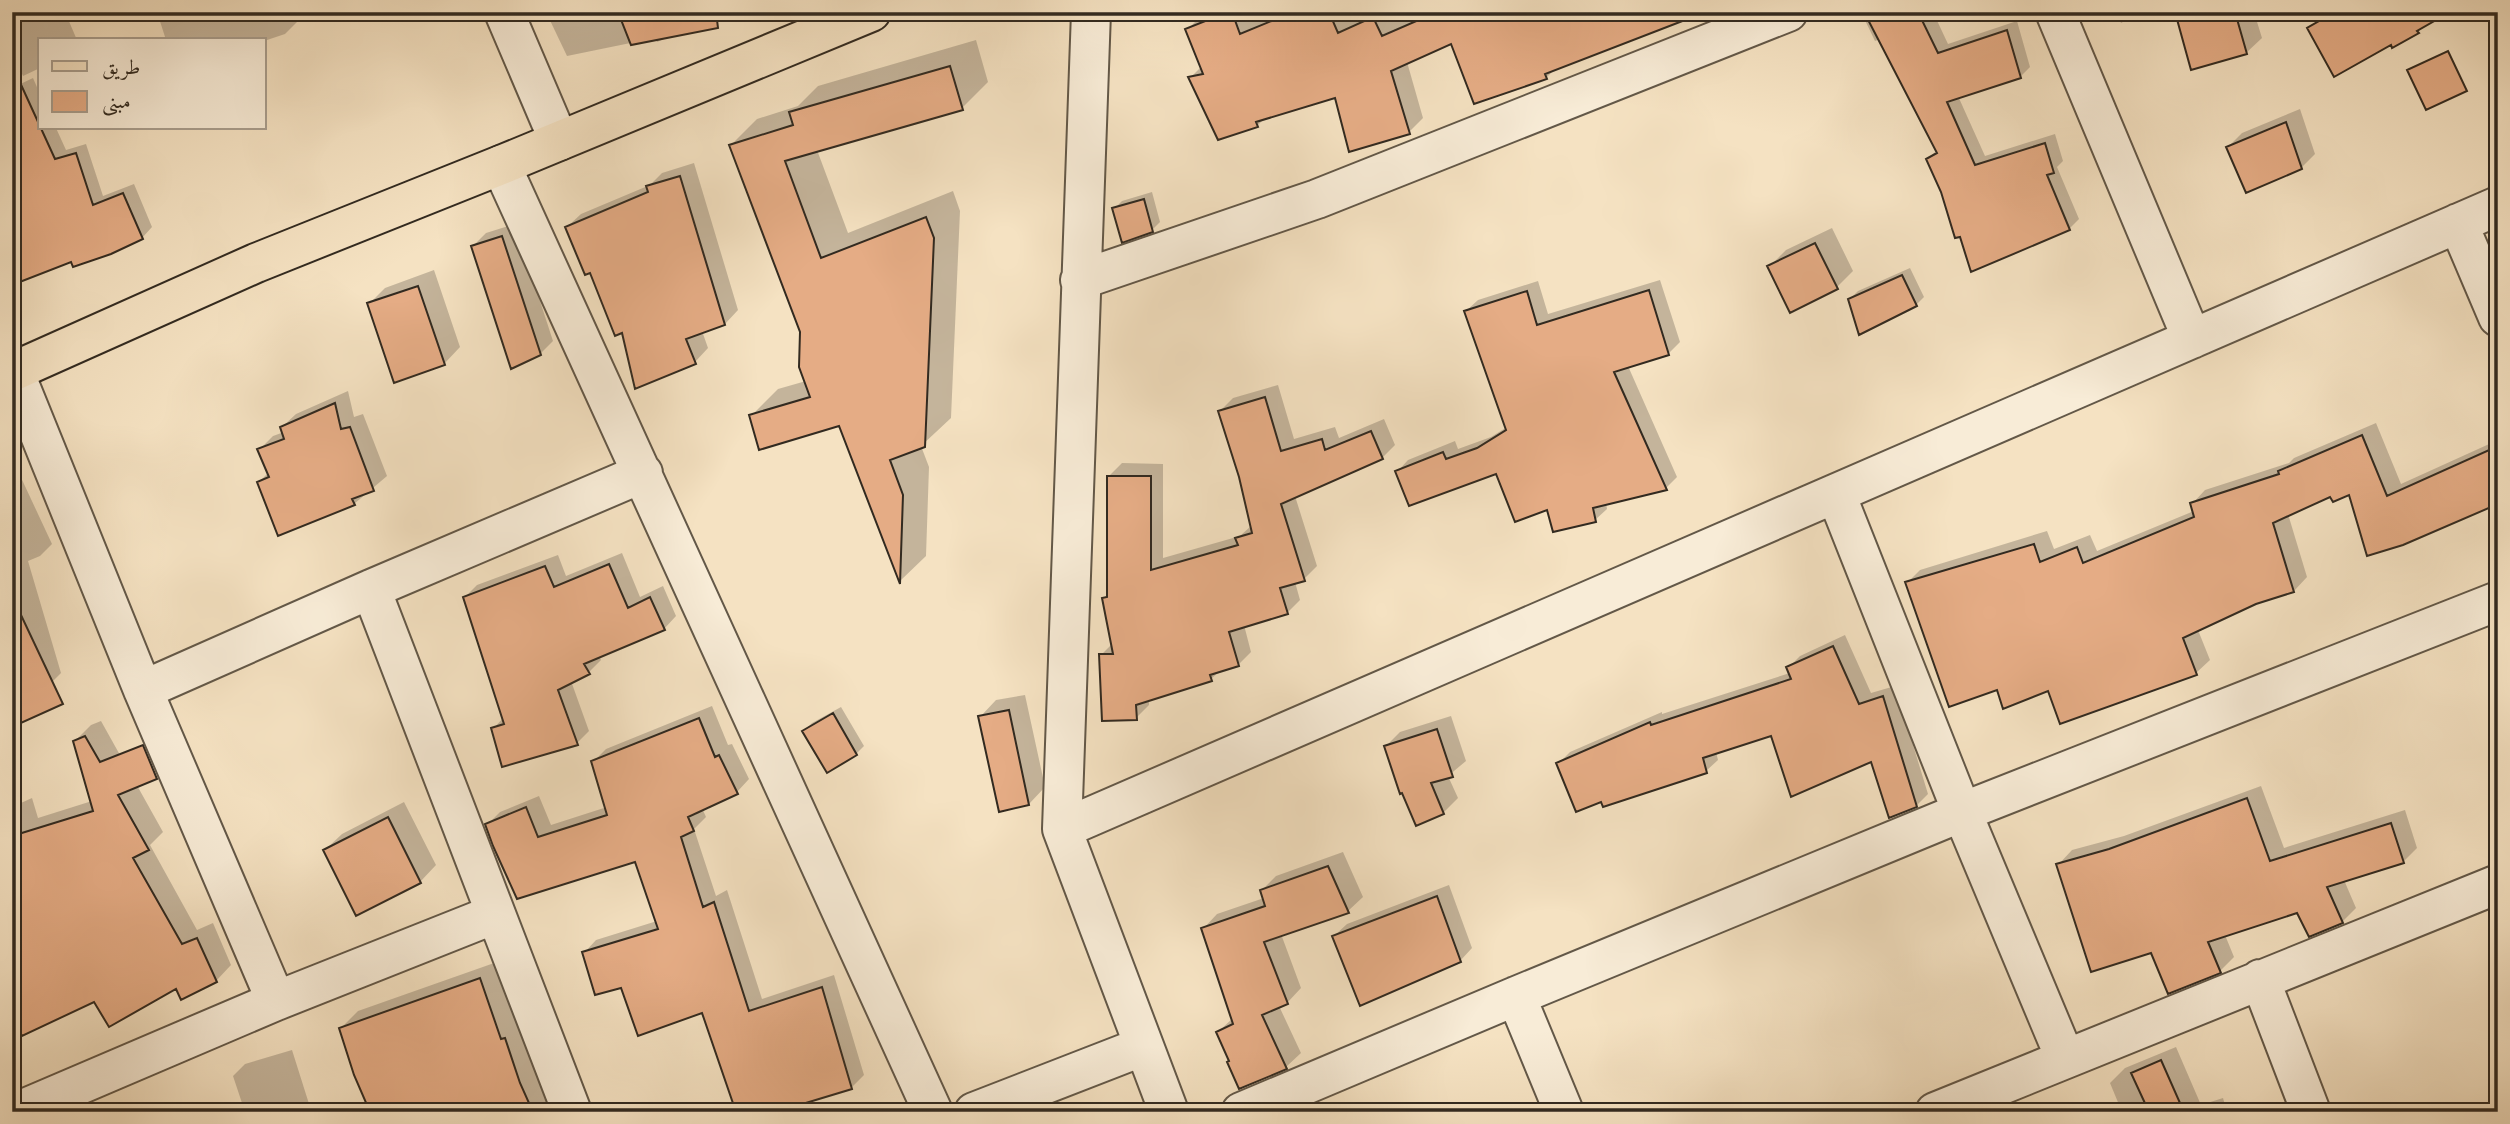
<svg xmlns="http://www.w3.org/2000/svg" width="2510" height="1124" viewBox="0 0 2510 1124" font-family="'Libre Bodoni',Amiri,serif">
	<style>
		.shadow { fill: #0003 }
		.building { fill: #e5ac85; stroke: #322a20; stroke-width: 2 }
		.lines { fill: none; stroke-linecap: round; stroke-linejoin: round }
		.minor-casing { stroke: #635848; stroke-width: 42 }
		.primary-casing { stroke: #322a20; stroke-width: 42 }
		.minor { stroke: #f8ecd7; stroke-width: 38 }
		.primary { stroke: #f5e2c2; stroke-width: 38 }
	</style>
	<rect width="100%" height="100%" fill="#f5e2c2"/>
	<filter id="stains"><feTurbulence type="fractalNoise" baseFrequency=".00286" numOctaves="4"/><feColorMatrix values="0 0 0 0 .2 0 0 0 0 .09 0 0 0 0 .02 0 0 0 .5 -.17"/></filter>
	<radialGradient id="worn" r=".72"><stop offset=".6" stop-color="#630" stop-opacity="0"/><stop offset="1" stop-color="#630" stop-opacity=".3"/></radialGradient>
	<path class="shadow" d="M30 12H65L77 40H40V68L23 76 12 53V24L20 17Z
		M157 12H299L301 18 285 34 264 41 166 40Z
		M546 12H729L657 42 655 38 567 56Z
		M1210 12H1670L1556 68 1546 78 1452 42 1407 62 1423 118 1409 132 1336 95 1265 118 1257 126 1190 78 1202 66 1187 30 1201 16Z
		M1866 12H1933L1948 44 2017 21 2030 67 2020 77 1958 96 1985 156 2055 134 2063 161 2057 167 2079 219 2069 229 1961 235 1928 159 1937 150 1880 39 1875 41 1863 16Z
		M2116 12H2142L2121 23Z
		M2177 12H2254L2262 38 2246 53Z
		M2327 12H2428L2431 19 2418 32 2391 43 2309 28Z
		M976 40 988 82 962 108 817 150 848 233 953 191 960 211 951 418 921 446 929 467 926 556 900 581 840 424 751 416 778 389 806 381 802 332 731 145 757 119 798 106 818 86Z
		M33 78 40 94V128H56L66 150 86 144 103 196 134 184 152 227 142 238 72 260 12 88Z
		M2300 109 2315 154 2301 168 2228 147 2242 133Z
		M694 163 738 310 725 324 702 331 708 348 695 362 623 331 567 227 581 214 650 185 662 173Z
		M1152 192 1160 222 1152 230 1114 209 1122 201Z
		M515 224 553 341 540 354 473 246 486 233Z
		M1832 228 1853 271 1837 287 1769 267 1786 250Z
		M1910 268 1924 297 1916 305 1850 299 1858 291Z
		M434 270 460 347 444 364 369 304 385 288Z
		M1660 280 1680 342 1669 353 1628 366 1677 477 1666 488 1606 503 1607 509 1595 520 1548 508 1497 472H1397L1408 460 1455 441 1458 449 1491 437 1507 427 1466 311 1478 300 1538 281 1548 314Z
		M1278 385 1294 439 1335 427 1339 438 1384 419 1395 445 1382 458 1295 496 1317 566 1304 579 1295 582 1300 600 1287 613 1244 625 1251 652 1238 665 1221 670 1211 679 1149 699V705L1136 718 1101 655 1113 643 1103 599 1108 594 1109 476 1122 463 1163 464V558L1240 536 1251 526 1240 477 1220 411 1233 398Z
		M348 391 354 417 363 414 387 476 354 504 259 482 269 472 259 450 273 436 284 432 282 427 296 414Z
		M2376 423 2401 484 2498 440V502L2403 544 2350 493 2331 495 2288 514 2307 577 2294 591 2256 603 2198 630 2210 660 2196 673 2049 689 1998 688 1907 583 1920 570 2047 531 2054 549 2090 535 2097 551 2194 511 2192 504 2205 490 2289 463 2294 458Z
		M12 442 22 464 17 469 52 544 40 556 28 561 61 673 49 685 12 647Z
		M622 553 640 597 663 586 676 616 664 629 599 656 601 660 589 672 571 681 589 731 577 743 493 729 504 717 465 597 477 585 558 555 566 576Z
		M1845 635 1871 693 1895 686 1928 794 1916 806 1872 759 1772 734 1716 752 1718 760 1706 771 1602 800 1558 764 1570 752 1662 712V714L1790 673 1788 668 1800 656Z
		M1025 695 1045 787 1029 804 980 717 996 700Z
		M712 706 728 745 732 744 749 779 737 792 702 808 706 817 694 829 716 896 727 890 762 999 834 975 864 1075 851 1088 816 1098 786 1112H738L703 1011 622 985 584 953 596 940 657 921 636 859 518 897 487 825 500 812 539 796 551 825 607 807 593 762 606 749Z
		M841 707 864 746 856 754 804 731 812 723Z
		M1451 716 1466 761 1448 776 1458 798 1443 813 1386 746 1400 732Z
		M101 721 163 832 150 845 197 930 213 923 231 965 216 981 95 1000 12 926V807L32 798 38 818 92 801 75 741 91 725Z
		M2261 786 2284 848 2405 810 2417 848 2403 862 2344 880 2356 908 2342 922 2298 910 2225 935 2234 957 2220 971 2152 951 2058 865 2072 850 2124 836Z
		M404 802 436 865 420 882 325 850 342 834Z
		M1343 852 1363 897 1348 911 1281 934 1301 988 1287 1003 1279 1006 1301 1053 1286 1067 1231 1060 1218 1032 1233 1018 1203 929 1217 914 1264 898 1262 890 1276 876Z
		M1449 885 1472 948 1460 961 1334 936 1347 924Z
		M497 962 557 1112H372L341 1028 358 1011Z
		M2176 1047 2201 1105 2223 1098 2227 1112H2122L2110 1083 2125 1068Z
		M292 1050 310 1107 305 1112H245L233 1076 245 1064Z
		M2049 1104 2053 1112H2031Z"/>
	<path class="building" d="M618 12H716L718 28 631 45Z
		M1228 12H1232L1240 34 1293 12H1329L1338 33 1373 17 1382 36 1437 12H1698V15L1545 74 1547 79 1474 104 1451 44 1391 71 1410 134 1349 152 1335 98 1256 122 1258 127 1218 140 1188 77 1203 74 1185 29Z
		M1864 12H1918L1938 53 2007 30 2021 78 1947 102 1975 165 2045 143 2054 173 2047 175 2070 230 1971 272 1960 237 1955 238 1941 192 1926 159 1937 153Z
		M2175 12H2235L2247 54 2191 70Z
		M2335 12H2450L2417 31 2419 33 2392 48 2391 45 2334 77 2307 28Z
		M2448 51 2467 91 2426 110 2407 70Z
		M12 65 55 159 76 153 93 205 123 193 143 239 111 254 73 267 71 262 12 285Z
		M950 66 963 110 785 161 821 258 926 217 934 238 925 447 890 460 903 495 900 584 839 426 759 450 749 415 810 397 799 367 800 332 729 145 793 125 789 112Z
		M2286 122 2302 169 2246 193 2226 147Z
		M680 176 725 325 686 339 696 364 635 389 622 333 615 336 590 273 585 275 565 227 648 192 646 186Z
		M1144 199 1153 232 1122 243 1112 208Z
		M502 236 541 355 511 369 471 246Z
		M1815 243 1838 289 1790 313 1767 266Z
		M1902 275 1917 306 1859 335 1848 299Z
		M418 286 445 365 394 383 367 303Z
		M1649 290 1669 355 1614 372 1667 490 1593 508 1596 522 1553 532 1547 510 1515 522 1496 474 1409 506 1395 471 1443 452 1446 459 1477 448 1506 430 1464 311 1527 291 1537 325Z
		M1265 397 1281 451 1322 439 1325 450 1371 431 1383 459 1281 504 1305 581 1280 588 1288 614 1229 632 1239 666 1210 675 1212 681 1136 705 1137 720 1102 721 1099 654H1113L1102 598 1107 597V476H1151V570L1238 545 1235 538 1252 533 1239 477 1218 411Z
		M335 403 341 429 350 427 374 491 352 499 355 505 278 536 257 482 269 477 257 449 284 439 280 427Z
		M2362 435 2387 496 2498 446V504L2403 545 2367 556 2349 495 2333 502 2330 497 2273 523 2294 592 2256 604 2183 638 2197 675 2060 724 2048 691 2003 709 1997 690 1949 707 1905 582 2034 544 2040 562 2077 547 2083 563 2194 517 2190 503 2279 474 2278 471Z
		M609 564 628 608 650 597 665 630 584 664 590 674 558 690 578 745 502 767 491 728 504 724 463 597 545 566 554 587Z
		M12 596 63 704 12 727Z
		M1833 646 1859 704 1883 696 1917 807 1889 818 1871 762 1791 797 1771 736 1703 758 1707 773 1603 807 1601 802 1576 812 1556 763 1650 722 1651 725 1791 679 1786 667Z
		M1009 710 1029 805 999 812 978 716Z
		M833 713 857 755 827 773 802 731Z
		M699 718 715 757 719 755 738 794 688 817 694 831 681 837 703 907 714 902 749 1011 822 987 852 1089 776 1112H736L702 1013 638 1036 621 988 595 995 582 952 658 929 635 862 517 899 493 846 485 824 526 807 538 837 607 815 591 761Z
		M1437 729 1453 777 1431 783 1444 814 1416 826 1402 793 1400 794 1384 746Z
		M85 736 100 762 143 745 157 779 118 795 149 850 133 858 182 944 197 938 217 982 181 1000 176 989 109 1027 94 1002 22 1036 12 1018V836L93 811 73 741Z
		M2247 798 2270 861 2391 823 2404 863 2327 887 2343 923 2309 937 2297 913 2208 942 2221 973 2168 994 2151 953 2091 972 2056 864 2109 849Z
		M388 817 421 883 356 916 323 850Z
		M1328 866 1349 913 1264 942 1288 1004 1262 1015 1287 1069 1239 1089 1227 1062 1229 1061 1216 1032 1233 1024 1201 928 1265 906 1260 890Z
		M1437 896 1461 962 1360 1006 1332 936Z
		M480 978 501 1039 505 1038 520 1083 533 1112H370L354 1075 339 1028Z
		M2161 1060 2180 1103 2160 1112H2149L2131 1073Z"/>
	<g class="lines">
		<defs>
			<path id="minor" d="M504 12 559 141
				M1091 12 1062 829 1169 1112
				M2055 12 2192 339
				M501 165 933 1112
				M2458 223 2498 317
				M1080 280 1317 199 1788 12
				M12 366 143 690 276 1001
				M1836 494 1962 812 2065 1058
				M371 589 572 1112
				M143 690 371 589 643 473
				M1062 829 2498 206
				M2260 979 2311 1112
				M1516 996 1564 1112
				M16 1112 276 1001 495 914
				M974 1112 1144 1046
				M1241 1112 1516 996 1962 812 2498 601
				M1935 1112 2498 884"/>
			<path id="primary" d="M12 372 256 263 501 165 871 12"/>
		</defs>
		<use href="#minor" class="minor-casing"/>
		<use href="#primary" class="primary-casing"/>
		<use href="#minor" class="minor"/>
		<use href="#primary" class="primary"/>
	</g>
	<rect width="2510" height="1124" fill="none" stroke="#f5e2c2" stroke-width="42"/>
	<rect x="14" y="14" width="2482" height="1096" fill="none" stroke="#322a20" stroke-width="3.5"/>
	<rect x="21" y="21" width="2468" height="1082" fill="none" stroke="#322a20" stroke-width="2"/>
	<rect x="38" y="38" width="228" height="91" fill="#f8ecd7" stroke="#a99e8e" stroke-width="2"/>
	<rect x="52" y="61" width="35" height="10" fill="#f5e2c2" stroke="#a99e8e" stroke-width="2"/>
	<text x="102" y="74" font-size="21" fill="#322a20">طريق</text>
	<rect x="52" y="91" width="35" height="21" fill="#e5ac85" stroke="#a99e8e" stroke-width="2"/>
	<text x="102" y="108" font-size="21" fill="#322a20">مبنى</text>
	<rect width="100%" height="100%" filter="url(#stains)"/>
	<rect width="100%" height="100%" fill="url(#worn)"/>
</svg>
